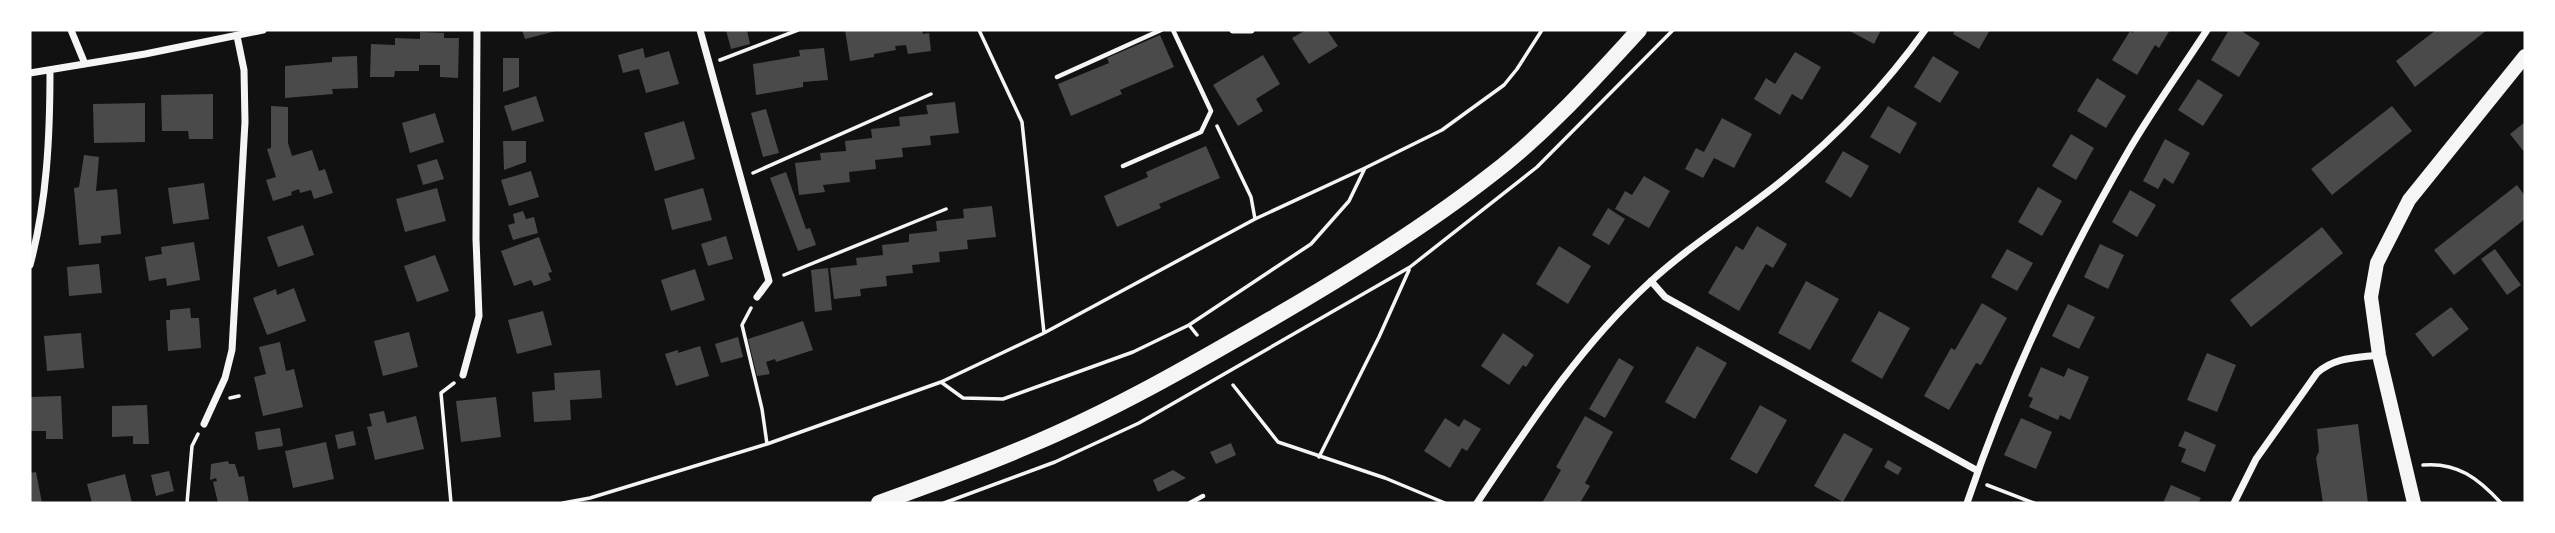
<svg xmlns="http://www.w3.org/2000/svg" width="2555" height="533" viewBox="0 0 2555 533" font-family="'DM Sans',sans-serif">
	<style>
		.building { fill: #4a4a4a }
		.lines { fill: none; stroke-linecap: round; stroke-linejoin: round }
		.path { stroke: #f5f5f5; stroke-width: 3.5 }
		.service { stroke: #f5f5f5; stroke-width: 4.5 }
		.minor { stroke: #f5f5f5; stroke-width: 7 }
		.secondary { stroke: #f5f5f5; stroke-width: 14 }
		.trunk { stroke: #f5f5f5; stroke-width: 16 }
	</style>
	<rect width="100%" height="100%" fill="#111"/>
	<path class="building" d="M522 30H555L556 31 525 39Z
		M726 30H747L750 44 731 49Z
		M845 30H922L923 34 929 33 931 51 908 54 906 45 895 46 896 50 874 54V57L850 61Z
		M1306 30H1327L1338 46 1309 64 1292 38Z
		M1848 30H1881L1874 44Z
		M1955 30H1990L1979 49 1953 34Z
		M2134 30H2170L2159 48 2155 45 2137 75 2112 60 2130 31 2133 33Z
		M2229 30H2240L2260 43 2239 77 2211 60Z
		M2436 30H2487L2415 87 2396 61Z
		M420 32 444 33V38H459L458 78 440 77V65H419V71H395L394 77H370L371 44 395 45V38L420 39Z
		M1160 35 1174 67 1120 90 1122 94 1071 116 1058 84 1109 63 1107 58Z
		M643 48 645 58 669 51 679 84 646 93 639 69 623 73 618 55Z
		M824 48 828 80 803 82V87L756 95 753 64 800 56 799 50Z
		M1795 52 1821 67 1802 100 1792 94 1780 115 1754 99 1766 78 1775 84Z
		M1263 55 1280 84 1256 99 1263 111 1238 126 1213 85Z
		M357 56 358 88 332 89 333 94 285 98V66L332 62V57Z
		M1933 56 1959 72 1940 103 1914 87Z
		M503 58H519V87L503 92Z
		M2097 78 2126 96 2106 128 2077 111Z
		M2198 79 2223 95 2203 126 2178 110Z
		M213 94V139H189L188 131H162L161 95Z
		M536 96 544 121 512 131 504 106Z
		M955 102 959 133 930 136 931 145 902 148 903 157 875 160 876 169 849 172 850 182 823 185 825 192 799 195 795 163 821 160 820 153 846 151 845 141 872 138 871 129 900 126 899 117 928 114 926 105Z
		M145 103V142L94 143 93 104Z
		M271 106 288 107V143L292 156 312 150 319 171 325 169 333 193 314 199 311 190 300 193 299 189 291 192 292 195 273 201 266 180 276 177 267 149 271 148Z
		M1888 106 1917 123 1900 154 1870 137Z
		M2392 106 2412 131 2332 195 2311 169Z
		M766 109 779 153 763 157 751 113Z
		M435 113 444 142 410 153 402 123Z
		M1722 118 1752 134 1734 168 1714 158 1703 178 1685 169 1696 148 1704 152Z
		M684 121 695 159 655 171 644 133Z
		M2525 122V153L2510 134Z
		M2071 134 2094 148 2076 180 2052 166Z
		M2165 139 2190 153 2173 184 2164 178 2158 189 2143 181Z
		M503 141H526V162L504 170Z
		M1206 146 1220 178 1159 204 1161 208 1117 227 1104 196 1148 177 1146 172Z
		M1843 151 1869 166 1851 198 1825 182Z
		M84 155 99 157 96 191 117 189 121 234 101 236V243L79 245 74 188 79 187Z
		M437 159 444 179 423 185 417 165Z
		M531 171 539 197 509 206 501 180Z
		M786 172 806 229 810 228 816 245 798 251 770 178Z
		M1644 176 1670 191 1649 228 1615 209 1625 191 1632 195Z
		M204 183 209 219 173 224 168 188Z
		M2517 185 2525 196V219L2454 275 2434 250Z
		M2038 187 2062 201 2042 236 2018 222Z
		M437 188 446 221 405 232 396 199Z
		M703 188 712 220 672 230 664 199Z
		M2130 190 2156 205 2137 237 2112 222Z
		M992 206 996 237 967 240 968 249 939 252 940 262 912 265 913 273 886 276 887 286 860 289 861 296 834 299 830 268 857 265 856 258 883 255 882 245 909 242V234L937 231 936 221 964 218 963 209Z
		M1608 208 1625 219 1609 245 1592 235Z
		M523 211 526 219 534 217 538 233 513 240 508 225 515 223 513 214Z
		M303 225 314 255 278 267 267 237Z
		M1757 226 1787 244 1773 268 1766 264 1739 311 1708 293 1736 246 1743 250Z
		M2322 227 2343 253 2251 327 2230 300Z
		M726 236 733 259 708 266 701 244Z
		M539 237 552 272 548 273 551 280 534 286 531 280 514 286 501 251Z
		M194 242 200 280 167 286 166 278 149 281 145 257 162 254 161 247Z
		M2100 244 2124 255 2108 289 2084 277Z
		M1559 246 1591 266 1568 304 1536 284Z
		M2007 249 2033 263 2017 291 1991 277Z
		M2495 249 2521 285 2507 295 2481 259Z
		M435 255 449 291 417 302 404 266Z
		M99 264 102 293 69 296 67 267Z
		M828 268 832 310 815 312 811 270Z
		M695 269 705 300 671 311 661 280Z
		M1806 281 1839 299 1810 350 1778 333Z
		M294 288 306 321 267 335 253 298 276 289 277 295Z
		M1982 303 2007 318 1981 365 1976 363 1949 410 1924 396 1951 348 1955 350Z
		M2068 304 2095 317 2079 349 2052 336Z
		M2451 307 2469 329 2433 357 2415 334Z
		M190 308 191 318H199L201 348 168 351 166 320H170V310Z
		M543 311 552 345 517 354 508 320Z
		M1879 311 1910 328 1882 379 1851 361Z
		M803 321 813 350 776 362 775 359 766 362 770 374 757 376 748 339Z
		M409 332 418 367 383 376 374 341Z
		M81 333 84 368 47 371 44 336Z
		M1503 333 1534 355 1526 367 1523 365 1509 385 1481 366Z
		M738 337 743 357 721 363 715 344Z
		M280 342 286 371 294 369 303 407 263 416 254 377 266 374 259 347Z
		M700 346 709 376 676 386 665 354 678 350V353Z
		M1697 346 1727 363 1695 419 1665 402Z
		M2207 353 2236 365 2217 412 2187 400Z
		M1619 358 1634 367 1605 418 1589 409Z
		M2041 367 2064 377 2068 368 2089 377 2070 420 2060 415 2058 420 2029 407 2033 398 2028 396Z
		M600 370 602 398 570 400 571 420 534 422 532 392 555 390 554 373Z
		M61 396 63 439H46V431H30V397Z
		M496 397 501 437 461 442 456 401Z
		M147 405 149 444H133V436L112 437V406Z
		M1760 405 1787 420 1757 474 1730 459Z
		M384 411 387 423 416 416 424 449 375 460 367 427 372 426 369 414Z
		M1585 416 1613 432 1585 483 1590 486 1580 503H1542L1561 470 1556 467Z
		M1445 418 1459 427 1464 419 1481 429 1467 451 1462 448 1450 468 1424 451Z
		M2021 418 2052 432 2036 469 2004 455Z
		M2358 424 2368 503H2323L2316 458 2319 451 2317 429Z
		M280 428 283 446 258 450 255 432Z
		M353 431 356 445 338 449 335 435Z
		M2185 431 2216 445 2205 472 2181 462 2186 449 2178 446Z
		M1844 433 1873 449 1843 502 1814 486Z
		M326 442 334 479 293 488 285 451Z
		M1231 443 1236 455 1216 464 1210 452Z
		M1888 460 1902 468 1898 475 1884 467Z
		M228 461 229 464H235L239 477 244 476 249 503H218L213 482 217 481 216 478 210 480 211 464Z
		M1173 470 1186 478 1158 492 1153 480Z
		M169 471 174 491 156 496 151 475Z
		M36 472 42 503H30V473Z
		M125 474 132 503H92L87 484Z
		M2171 485 2201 498 2198 503H2163Z"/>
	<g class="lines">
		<path class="path" d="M979 30 1022 122 1044 333
			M720 60 798 30
			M1217 126 1251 197 1255 219
			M753 173 931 94
			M784 275 946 209
			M751 308 742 325 762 409 767 444
			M1189 325 1197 335
			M941 382 963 398 1003 399 1133 352 1189 325 1311 244 1349 201 1365 168
			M1233 385 1278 442 1385 478 1445 503
			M230 398 239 396
			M1319 457 1379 337 1409 270
			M2423 465C2457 462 2478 478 2501 503
			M1987 485 2034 503
			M187 503 192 446 198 434
			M451 503 441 393 454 383
			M563 503 590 498 767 444 941 382 1044 333 1255 219 1365 168 1442 130 1504 85 1517 69 1542 30
			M944 503 1055 462 1139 423 1410 267 1537 167 1673 30"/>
		<path class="service" d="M1057 77 1161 30
			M1123 166 1201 132 1211 111 1173 30
			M1190 503 1203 496"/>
		<path class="minor" d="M71 30 85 64
			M700 30 769 281 757 297
			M1233 30H1251
			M30 73 145 54 263 30
			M30 265C47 202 50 136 50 70
			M1651 281 1665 297 1978 471
			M463 375 479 316 476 239 477 30
			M204 424 225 378 232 350 245 122 244 70 237 36
			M1477 503C1529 425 1580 346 1649 283 1691 244 1740 215 1784 179 1837 136 1885 86 1925 30
			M1967 503C2008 381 2064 262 2129 150 2153 109 2181 70 2207 30
			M2234 503 2256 459 2317 373C2335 357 2356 358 2379 355"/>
		<path class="secondary" d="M2414 503 2379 355 2371 297 2377 263 2409 200 2525 56"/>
		<path class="trunk" d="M879 503C929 485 979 467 1028 446 1112 411 1192 365 1271 319 1347 275 1423 228 1492 174 1547 132 1593 80 1639 30"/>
	</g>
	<rect width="2555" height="533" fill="none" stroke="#ffffff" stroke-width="63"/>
</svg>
